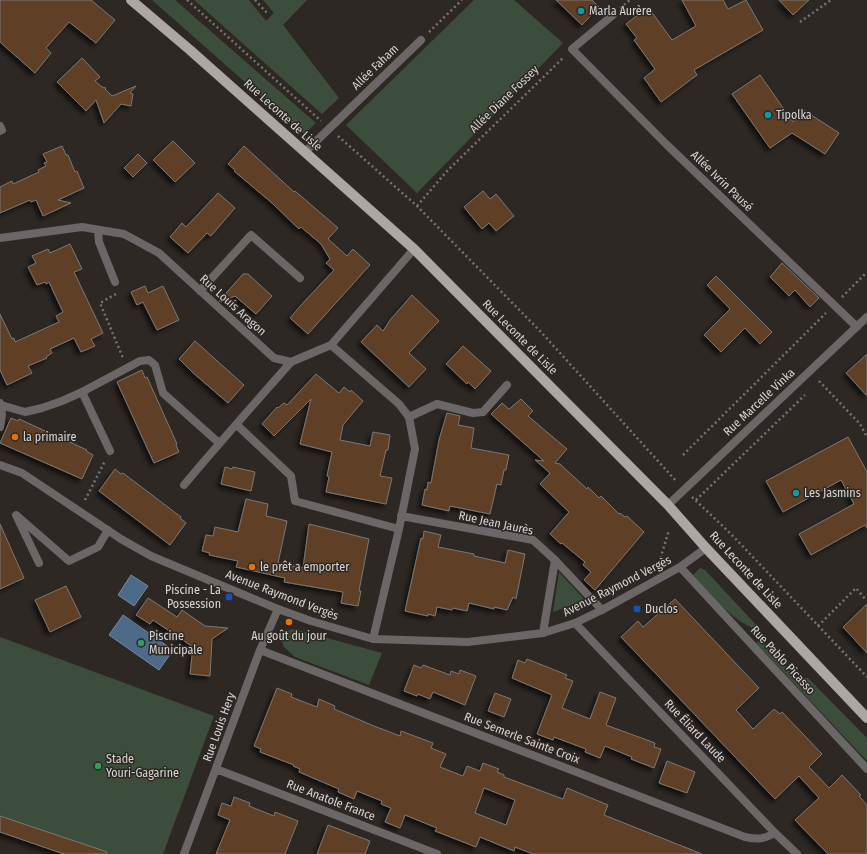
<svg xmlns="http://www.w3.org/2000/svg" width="867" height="854" viewBox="0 0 867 854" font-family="'Fira Sans Condensed',sans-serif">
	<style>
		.green { fill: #3c4e3b }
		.water { fill: #4d6a88; stroke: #778a9e }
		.building { fill: #5f4125; stroke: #7c7772; fill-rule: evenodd; filter: url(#shadow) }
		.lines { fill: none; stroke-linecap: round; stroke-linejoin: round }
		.path { stroke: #777370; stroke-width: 2.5; stroke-dasharray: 2 3; stroke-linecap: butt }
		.service { stroke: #6b6767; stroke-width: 8 }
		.minor { stroke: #6b6767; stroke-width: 8 }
		.primary { stroke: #aca6a4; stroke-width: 10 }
		.culture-dot { fill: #0f9aa8; stroke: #2d2824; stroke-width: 1.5 }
		.food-dot { fill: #e8710a; stroke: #2d2824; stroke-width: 1.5 }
		.transit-dot { fill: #1a4fb4; stroke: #2d2824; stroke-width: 1.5 }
		.leisure-dot { fill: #2e9e5b; stroke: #2d2824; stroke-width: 1.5 }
		.labels { text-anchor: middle; stroke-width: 3; stroke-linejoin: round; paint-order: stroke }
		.poi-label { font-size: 12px; fill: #d8d5d3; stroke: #2d2824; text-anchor: start }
		.street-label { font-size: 12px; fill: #d8d5d3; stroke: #2d2824 }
	</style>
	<defs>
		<filter id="shadow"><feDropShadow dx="-3.5" dy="3.5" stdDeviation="2" flood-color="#0009"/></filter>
	</defs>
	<rect width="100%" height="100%" fill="#2d2824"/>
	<path class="green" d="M152 0H175L316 123 304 134Z
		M194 0H249L266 21 274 13 263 0H307L283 25 339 98 322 114Z
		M474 0H514L563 43 417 193 346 125Z
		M700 568 705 570 759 628 757 630C730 619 712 596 693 575Z
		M559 572 585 600 553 612Z
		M294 629 382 653 369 685 295 657 284 647 281 639 286 631Z
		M0 637 214 716 163 854H104L0 816Z
		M761 640 800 682 804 678H808L867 738V761L756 643Z"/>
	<path class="water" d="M131 575 148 586 134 606 118 595Z
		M123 615 173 650 159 670 109 635Z"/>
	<path class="building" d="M0 0H91L115 20 96 43 69 22 46 48 51 53 35 73 0 42Z
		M556 0H592L599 7 582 25Z
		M682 0H723L728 9 746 0 763 30 694 70 697 75 661 102 644 78 655 69 634 40 637 38 626 24 648 7 672 40 696 26Z
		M779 0H809L793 15Z
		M82 58 100 77 95 81 102 87 106 88 105 89 112 96 136 86 130 93 133 94 131 106 121 104 104 123 96 100 86 111 57 82Z
		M760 75 793 122 802 109 839 133 825 154 792 133 770 148 732 94Z
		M173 141 195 163 175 182 153 160Z
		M62 146 66 155H68L75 172 77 171 84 188 58 200 71 203 43 216 36 200 31 202 30 200 0 213V187L12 181 13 184 39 172 38 170 46 166 44 163 47 162 43 154Z
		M244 146 294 192 295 191 338 228 328 239 347 256 353 249 370 265 308 334 290 318 302 304 334 270 326 263 330 259 321 244 301 227 299 229 272 203 234 171 235 170 228 164Z
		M138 154 147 163 133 177 124 168Z
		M483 191 490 199 496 194 514 216 496 231 489 223 482 229 464 207Z
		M218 193 235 208 211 236 207 233 188 253 170 237 182 223 186 227Z
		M70 244 82 269 74 272 103 333 91 339 95 346 81 352 74 338 50 349 52 353 46 357 47 358 28 366 32 373 7 385 0 370V314L12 339 14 338 15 342 59 322 56 316 63 312 49 282 46 284 45 282 37 285 28 267 36 263 32 256 48 249 50 253Z
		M782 263 819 298 810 307 795 290 789 296 770 277Z
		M243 274H248L272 296 256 314 235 296 221 302 219 301Z
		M716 276 772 332 760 344 745 328 721 352 704 335 730 309 707 285Z
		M145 286 148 293 163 286 179 320 157 330 143 302 137 305 131 292Z
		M412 295 439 321 409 353 426 369 409 387 361 342 377 325 383 331 390 320Z
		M195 341 244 385 228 403 192 372 179 359Z
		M463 346 491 371 475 389 468 382 467 384 446 364Z
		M867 354V396L846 373Z
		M142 370 145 378 147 377 177 444 176 445 179 452 154 463 117 382Z
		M316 374 339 393 344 387 350 392 351 390 363 401 343 425 340 440 370 446 373 432 390 435 388 450H386L380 476 392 478 386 504 326 492 329 477 327 476 332 452 300 444 311 399 274 436 262 424 277 407 278 408 284 403 287 405Z
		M521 399 533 411 528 416 567 449 555 463 560 464 587 489 588 487 599 498 601 496 619 514 620 513 625 517 627 516 644 532 595 590 584 580 591 572 583 565 585 562 562 543 561 544 550 534 569 512 540 484 550 473 535 460 544 461 491 414 502 403 509 409Z
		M447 413 460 416 458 425 474 428 471 448 509 455 506 470H504L501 485 497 484 490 514 450 506 449 511 422 505 425 489 427 490 428 482 431 483 439 440Z
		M11 418 18 421 19 419 87 450 86 451 93 455 82 479 0 443Z
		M848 437 867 472V528L865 525 811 555 799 534 854 504 841 480 783 512 766 481Z
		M225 467 232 469 233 467 255 472 251 491 221 484Z
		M115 469 121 474 123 473 181 517 180 518 186 523 170 545 99 491Z
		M246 499 268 504 266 516 287 521 278 563 303 568 309 524 369 539 359 591H361L358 606 341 603 343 592 284 582 285 578 236 567 238 561 209 555 210 553 202 551 206 535 213 536 215 527 238 532Z
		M0 524 24 578 0 589Z
		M424 531 441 535 438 547 474 554V556L505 563 508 550 525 554 516 599 513 597 507 610 494 607V609L469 603 467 611 453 608 452 610 437 607 435 616 428 614V616L405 611 421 538 423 539Z
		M66 586 81 617 50 632 35 600Z
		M148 598 177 617 182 610 205 626 228 628 212 639 210 676 190 674 193 647 153 620 150 624 136 615Z
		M675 599 759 688 736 710 753 729 774 709 780 714 782 712 822 754 809 767 829 788 842 775 861 795 859 796 867 805V854H828L795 820 819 798 799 776 775 799 621 637 638 621 643 627Z
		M867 604V653L843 627Z
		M527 659 567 675 565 678 573 681 562 708 590 719 600 692 616 698 606 725 655 743 654 747 661 749 654 768 631 759 632 757 605 746 600 758 585 752 586 749 554 737 553 740 537 734 552 695 512 678 518 660 525 663Z
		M414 665 421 668 423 665 450 675 451 671 459 674 460 670 476 676 465 705 433 692 430 699 418 694 417 696 404 691Z
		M277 688 292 694 291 697 317 707 319 699 335 706 334 709 374 726 400 736 401 731 433 743 431 748 446 754 440 767 463 776 467 766 480 771 483 763 499 769 497 772 504 775V777L563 799 567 788 608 805 604 815 702 854H533L515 847 514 851 480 837 476 847 435 831 437 828 405 815 400 828 385 822 391 808 381 804 382 801 357 791 354 799 338 792 339 789 299 772 300 769 293 766 294 765 260 752 261 749 254 746ZM484 788 515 800 506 825 475 813Z
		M495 693 511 699 504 717 488 711Z
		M667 761 695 772 687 793 659 783Z
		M234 797 250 803 249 806 274 816 275 812 298 821 285 854H216L230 820 218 815 222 803 231 806Z
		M0 816 107 852 106 854H64L0 832Z
		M328 825 370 841 365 854H317Z"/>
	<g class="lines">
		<path class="path" d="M187 0 321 121
			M255 0 268 14
			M620 8 630 0
			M800 22 831 0
			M429 32 462 0
			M338 136 417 206 541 332 677 482
			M417 206 447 171 564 57
			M116 294 100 303 123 358
			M842 297 867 272
			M819 381 860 424 867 437
			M683 455 826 313
			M692 497 731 534 867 677
			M85 500 105 461
			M696 500 805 395
			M659 563 669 530
			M818 626 856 588 866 600"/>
		<path class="service" d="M0 126 2 130 0 131
			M98 230 99 242 115 282
			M82 392 110 451
			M409 417 437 404 473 413 483 412 507 385
			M555 560 602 610
			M39 563 16 515 69 561 98 547 108 530"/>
		<path class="minor" d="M613 15 572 49 667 145 857 327
			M305 152 421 40
			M0 238 82 227 124 234 159 253 274 358 291 362 331 345 414 249
			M200 291 251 235 300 278
			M331 345 399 404 409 417 415 449 399 529 373 639
			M0 403 2 415 0 427
			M1 405 25 412 42 408 62 401 82 392 140 361 149 360 155 365 163 393 219 443
			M237 425 291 476 295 501 399 529
			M0 465 22 473 121 539 151 556 278 609 311 621 373 639 468 642 543 633 575 623 602 610 680 567 706 548
			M184 485C219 443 255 403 291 362
			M668 505 867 317
			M401 516 533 540 555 560 543 633
			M680 567 867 769
			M575 623 775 833 797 854
			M260 650 745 837C759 840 763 839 775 833
			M216 769 437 854
			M184 854 260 650 278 609"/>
		<path class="primary" d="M131 0 190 50 414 249 668 505 706 548 867 718"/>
	</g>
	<g class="culture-dot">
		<circle cx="581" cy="11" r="4"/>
		<circle cx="768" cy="115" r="4"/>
		<circle cx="796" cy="493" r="4"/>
	</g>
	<g class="food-dot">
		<circle cx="15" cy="437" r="4"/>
		<circle cx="252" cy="567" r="4"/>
		<circle cx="289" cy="622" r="4"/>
	</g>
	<g class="transit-dot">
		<rect x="225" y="593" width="8" height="8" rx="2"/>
		<rect x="633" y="605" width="8" height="8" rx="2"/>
	</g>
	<g class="leisure-dot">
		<circle cx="141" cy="643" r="4"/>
		<circle cx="98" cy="766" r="4"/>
	</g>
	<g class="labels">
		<g class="poi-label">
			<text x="589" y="15">Marla Aurère</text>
			<text x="776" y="119">Tipolka</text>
			<text x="23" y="441">la primaire</text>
			<text x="804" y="497">Les Jasmins</text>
			<text x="260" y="571">le prêt a emporter</text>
			<text x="221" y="594" text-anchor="end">Piscine - La<tspan x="221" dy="14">Possession</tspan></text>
			<text x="645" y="613">Duclos</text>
			<text x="149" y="640">Piscine<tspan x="149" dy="14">Municipale</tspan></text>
			<text x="289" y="640" text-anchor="middle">Au goût du jour</text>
			<text x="106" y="763">Stade<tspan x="106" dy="14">Youri-Gagarine</tspan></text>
		</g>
		<g class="street-label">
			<text transform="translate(375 67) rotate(-44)" y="4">Allée Faham</text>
			<text transform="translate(504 99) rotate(-44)" y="4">Allée Diane Fossey</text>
			<text transform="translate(283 115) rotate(42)" y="4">Rue Leconte de Lisle</text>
			<text transform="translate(722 181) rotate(44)" y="4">Allée Ivrin Pausé</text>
			<text transform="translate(233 305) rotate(42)" y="4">Rue Louis Aragon</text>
			<text transform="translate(520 337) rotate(45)" y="4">Rue Leconte de Lisle</text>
			<text transform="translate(759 402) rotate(-43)" y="4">Rue Marcelle Vinka</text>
			<text transform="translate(496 523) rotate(12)" y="4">Rue Jean Jaurès</text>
			<text transform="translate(746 570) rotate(47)" y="4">Rue Leconte de Lisle</text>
			<text transform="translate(617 586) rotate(-27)" y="4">Avenue Raymond Vergès</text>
			<text transform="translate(282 595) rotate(21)" y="4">Avenue Raymond Vergès</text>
			<text transform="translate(783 660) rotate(47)" y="4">Rue Pablo Picasso</text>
			<text transform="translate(219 727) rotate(-70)" y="4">Rue Louis Hery</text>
			<text transform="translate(695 731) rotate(46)" y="4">Rue Éliard Laude</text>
			<text transform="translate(522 738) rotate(21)" y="4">Rue Semerle Sainte Croix</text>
			<text transform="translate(331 800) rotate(21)" y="4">Rue Anatole France</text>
		</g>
	</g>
</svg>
